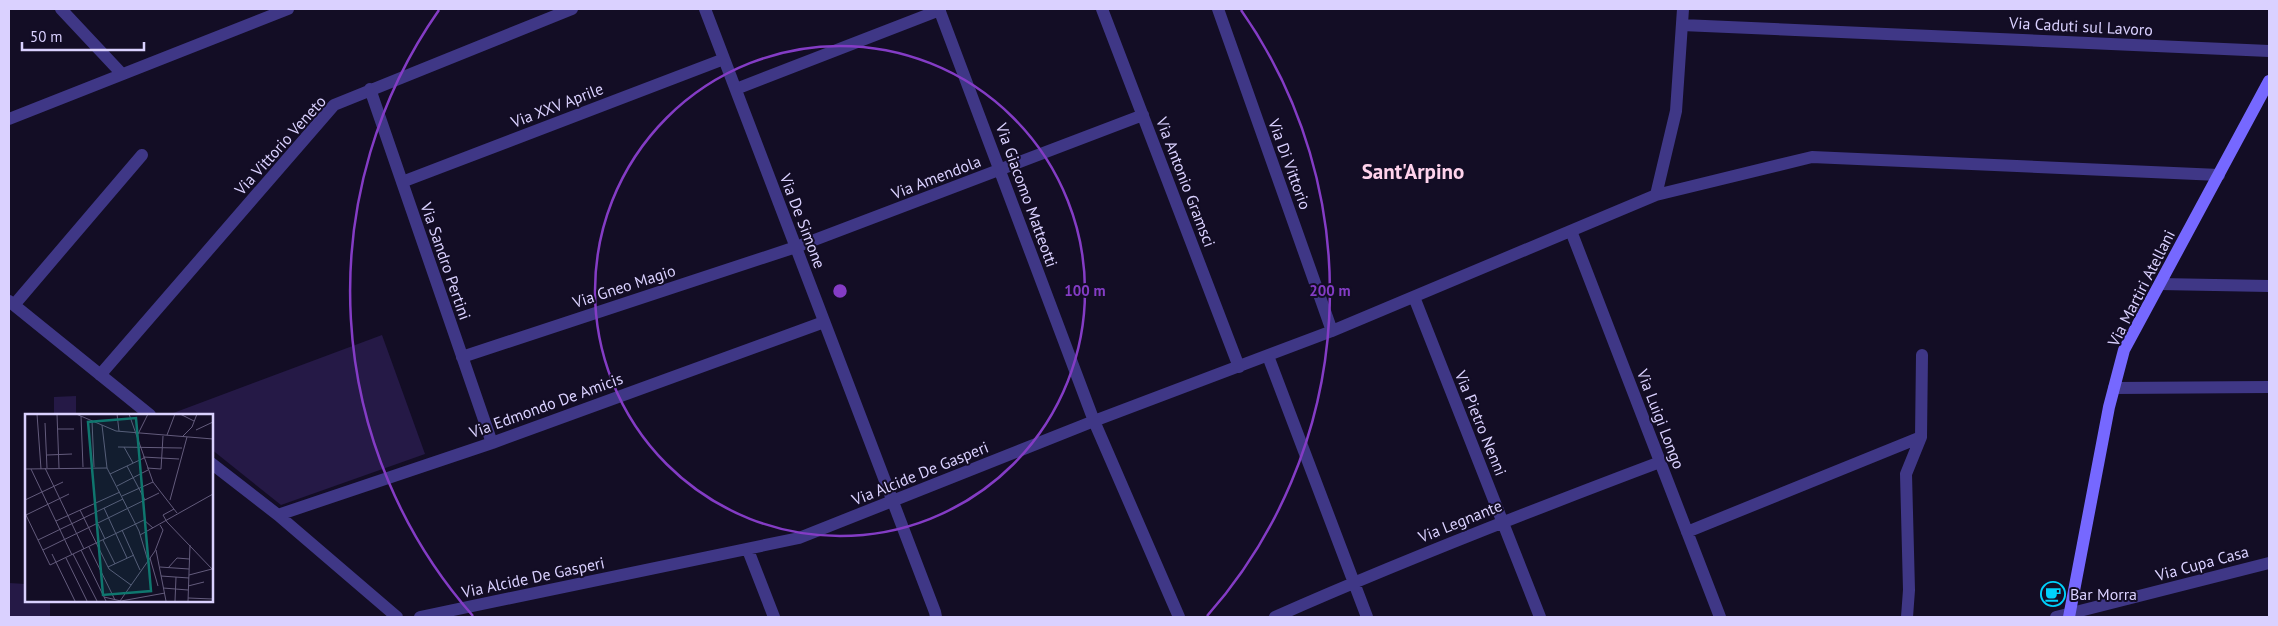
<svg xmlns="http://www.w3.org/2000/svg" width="2278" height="626" viewBox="0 0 2278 626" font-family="'PT Sans',sans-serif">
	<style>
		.building { fill: #251946 }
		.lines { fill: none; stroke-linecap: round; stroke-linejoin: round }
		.minor { stroke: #3f3786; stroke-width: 12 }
		.tertiary { stroke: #3f3786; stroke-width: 12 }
		.secondary { stroke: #7668ff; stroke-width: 12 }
		.ring { fill: none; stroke: #843cc5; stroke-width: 2.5 }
		.labels { text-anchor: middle; stroke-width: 4; stroke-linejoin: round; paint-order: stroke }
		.street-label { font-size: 16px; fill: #dad1ff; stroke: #130d25 }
		.poi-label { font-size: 16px; fill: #dad1ff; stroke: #130d25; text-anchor: start }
		.district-label { font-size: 21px; font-weight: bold; fill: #ffd3ec; stroke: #130d25 }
		.inset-road { fill: none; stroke: #635b7c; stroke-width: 1 }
		.view { fill: #0f766e; fill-opacity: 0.15; stroke: #0f766e; stroke-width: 2.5 }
		.inset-edge { fill: none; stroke: #dad1ff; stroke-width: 2.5 }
		.centre { fill: #843cc5; stroke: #130d25; stroke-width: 2.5 }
		.ring-label { font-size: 15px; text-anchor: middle; font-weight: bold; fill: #843cc5; stroke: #130d25; stroke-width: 4; stroke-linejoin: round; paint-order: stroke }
	</style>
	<rect width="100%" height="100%" fill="#130d25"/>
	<path class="building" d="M382 335 425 454 281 505 211 449V415H168Z
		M76 396V415H54V397Z
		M9 583 26 584V600H50V617H10Z"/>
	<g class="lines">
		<path class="minor" d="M61 9 122 74
			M705 9 935 612 936 617
			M939 9 1094 421 1179 617
			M1102 9 1239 367
			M1218 9 1332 331
			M1682 25 2269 51
			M370 89 492 443
			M736 89 940 10
			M9 119 288 9
			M402 182 724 59
			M1656 195 1676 111 1683 9
			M1571 231 1720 617
			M2160 284 2269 286
			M1414 297 1540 617
			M9 301 150 415
			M14 305 142 155
			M1268 356 1367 617
			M462 357 796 247 1143 115
			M100 375 334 105 572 9
			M2114 388 2269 387
			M211 463 278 515 397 617
			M278 515 492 443 824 322
			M1687 532 1921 437
			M748 550 774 617
			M420 617 799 538 1094 421 1332 331 1656 195 1812 157 2219 175
			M1275 617C1401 561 1530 511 1660 462
			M1907 617 1909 590 1906 474 1921 437 1922 355"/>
		<path class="tertiary" d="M2056 617 2269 563"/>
		<path class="secondary" d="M2069 617 2109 407 2124 350 2269 81"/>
	</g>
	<g class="ring">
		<circle cx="840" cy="291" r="245"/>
		<path d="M473 616A490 490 0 0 1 439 10M1241 10A490 490 0 0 1 1207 616"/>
	</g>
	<defs>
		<symbol id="cafe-ring" viewBox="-11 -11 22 22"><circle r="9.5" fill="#130d25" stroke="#00d1fc" stroke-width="1.5"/><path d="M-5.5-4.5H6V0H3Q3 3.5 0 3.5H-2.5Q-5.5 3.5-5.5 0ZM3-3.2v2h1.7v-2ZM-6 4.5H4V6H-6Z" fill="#00d1fc"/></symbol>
	</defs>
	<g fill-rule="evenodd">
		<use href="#cafe-ring" x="2039" y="580" width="28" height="28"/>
	</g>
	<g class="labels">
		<g class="street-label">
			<text transform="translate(2081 26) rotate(3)" y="6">Via Caduti sul Lavoro</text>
			<text transform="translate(557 105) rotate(-21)" y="6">Via XXV Aprile</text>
			<text transform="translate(280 145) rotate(-48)" y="6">Via Vittorio Veneto</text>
			<text transform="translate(1290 164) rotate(70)" y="6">Via Di Vittorio</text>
			<text transform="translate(936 177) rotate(-21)" y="6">Via Amendola</text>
			<text transform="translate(1186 182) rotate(69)" y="6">Via Antonio Gramsci</text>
			<text transform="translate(1027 195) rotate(70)" y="6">Via Giacomo Matteotti</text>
			<text transform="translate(803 221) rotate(69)" y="6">Via De Simone</text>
			<text transform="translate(446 261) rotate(71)" y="6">Via Sandro Pertini</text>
			<text transform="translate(624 286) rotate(-18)" y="6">Via Gneo Magio</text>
			<text transform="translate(2141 288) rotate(-63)" y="6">Via Martiri Atellani</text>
			<text transform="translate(546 405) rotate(-20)" y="6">Via Edmondo De Amicis</text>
			<text transform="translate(1661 419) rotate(69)" y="6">Via Luigi Longo</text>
			<text transform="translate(1481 423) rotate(68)" y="6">Via Pietro Nenni</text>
			<text transform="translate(920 473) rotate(-22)" y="6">Via Alcide De Gasperi</text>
			<text transform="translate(1460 521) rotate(-22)" y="6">Via Legnante</text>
			<text transform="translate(2202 563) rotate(-15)" y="6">Via Cupa Casa</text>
			<text transform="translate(533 577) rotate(-12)" y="6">Via Alcide De Gasperi</text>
		</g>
		<g class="poi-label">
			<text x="2070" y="600">Bar Morra</text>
		</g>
		<g class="district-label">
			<text x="1413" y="179">Sant'Arpino</text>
		</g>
	</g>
	<g transform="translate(25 414)">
		<rect width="188" height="188" fill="#130d25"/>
		<path class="inset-road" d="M12 0 16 55M32 0 34 54M51 0 91 17 188 25M92 0 94 17M104 0 128 68 152 99M155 0 169 7M56 2 58 53M67 7 69 53M20 9 22 54M77 11 82 54 114 117 123 147M32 15H49M171 16 188 8M113 20 123 0M142 21 150 0M157 23 167 13 172 0M93 33 157 34M99 33 108 49M22 41 47 40M118 43 154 45M102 52 120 86M20 54 59 135M122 54 136 55 138 22M0 55 82 54M6 55 47 141M85 60 119 44M92 72 123 56M97 82 128 68M0 86 38 68M145 86 162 23M79 94 102 144M149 95 138 101 142 108 188 156M55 96 84 155 106 171M0 99 25 151 119 106 128 114M1 101 44 80M31 107 95 78M73 110 80 125M97 116 115 156M115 121 188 80M13 126 98 85M78 126 90 150M64 133 90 186M18 136 134 79M56 136 81 187M131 136 141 187M27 140 50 187M48 140 72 187M41 144 62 187M125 144 133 172M83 153 109 141M135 153 164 155M143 154 152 144 164 145M164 161 187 155M136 162 164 164M163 172 179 168M138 174 163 176M79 183 96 187 140 179M163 184 188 185M95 187 130 137 138 116 135 111M150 187 151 163M163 187 165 131"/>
		<path class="view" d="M111 4 126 177 78 181 63 8Z"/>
		<rect width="188" height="188" class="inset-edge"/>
	</g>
	<circle cx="840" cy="291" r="8" class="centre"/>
	<g class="ring-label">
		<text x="1085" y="296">100 m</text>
		<text x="1330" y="296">200 m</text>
	</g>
	<rect width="2278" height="626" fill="none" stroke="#dad1ff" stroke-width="20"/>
	<path d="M22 42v8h122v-8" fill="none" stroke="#dad1ff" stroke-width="2.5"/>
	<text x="30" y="42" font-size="15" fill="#dad1ff" stroke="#130d25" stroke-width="4" paint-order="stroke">50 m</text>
</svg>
